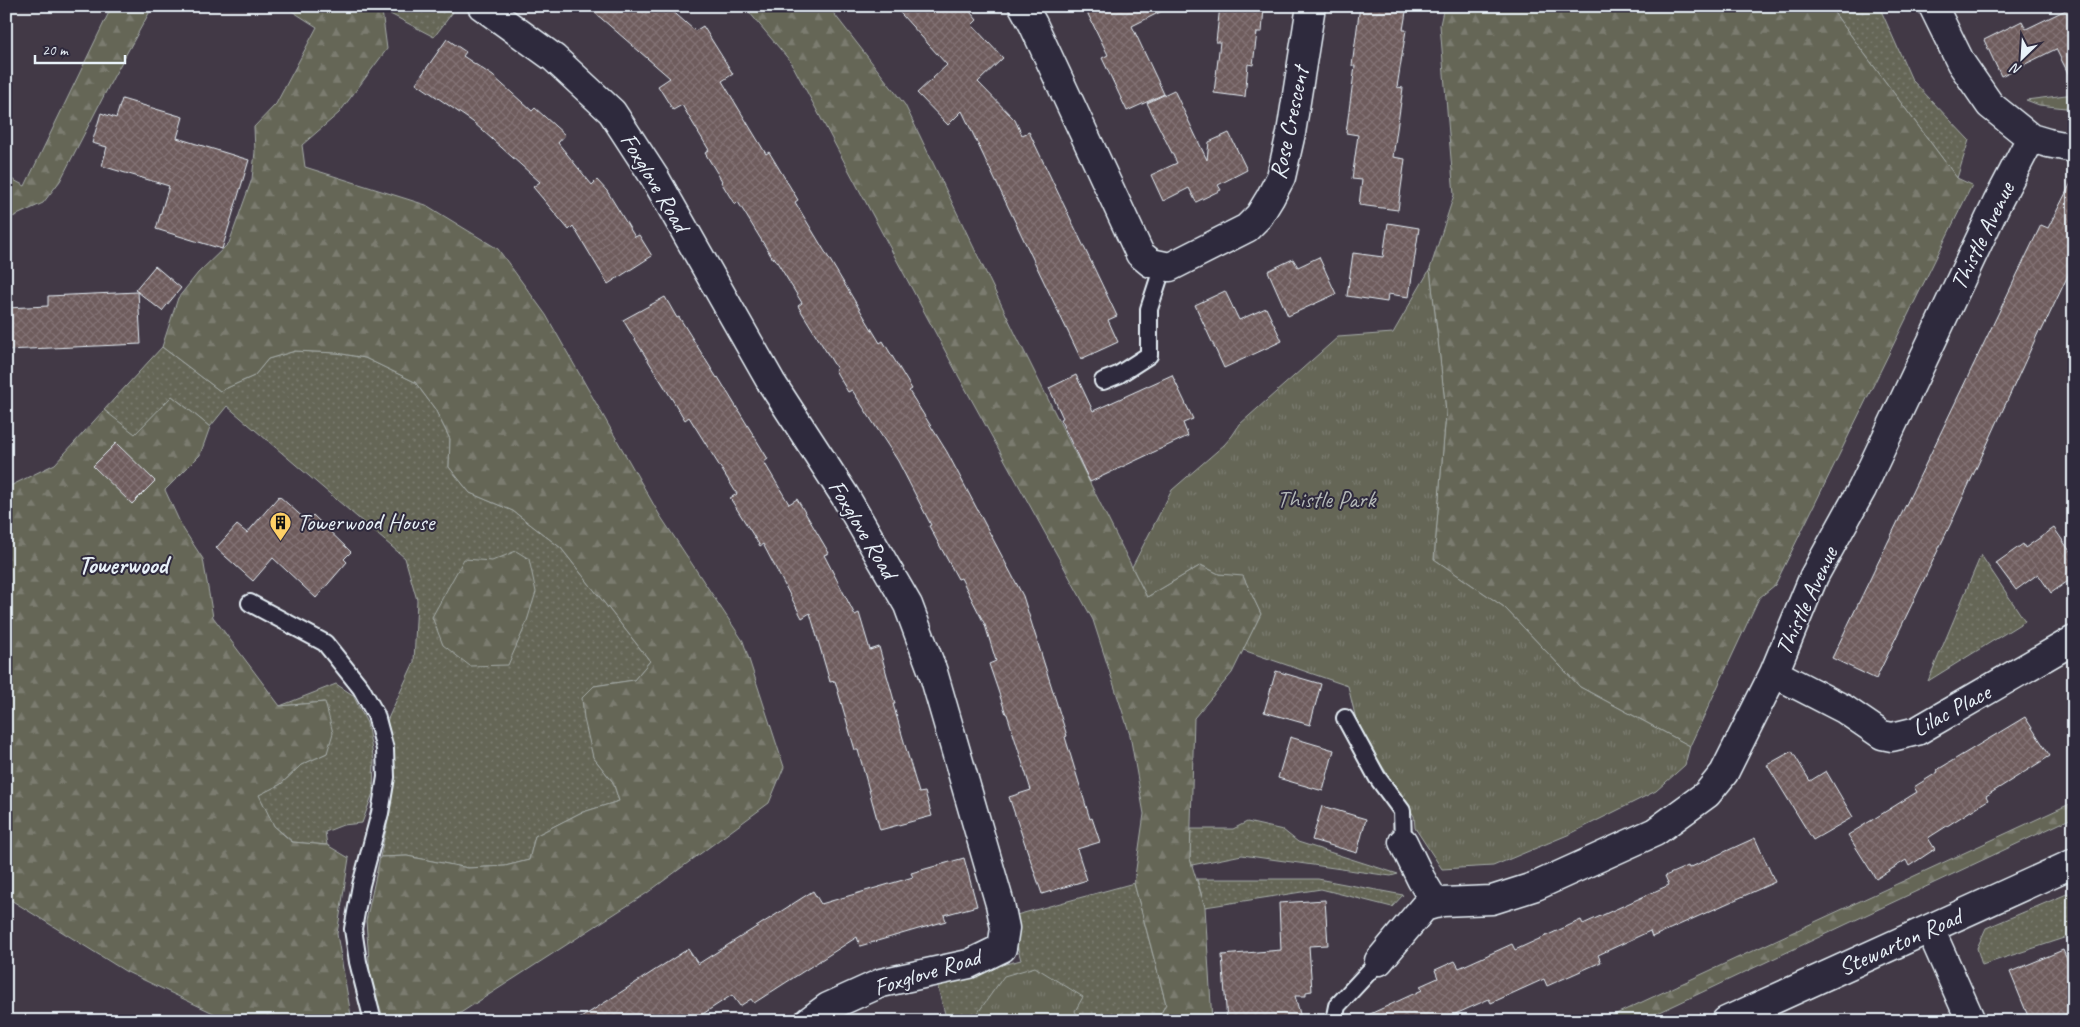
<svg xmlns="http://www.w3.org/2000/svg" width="2080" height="1027" viewBox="0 0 2080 1027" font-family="Caveat,sans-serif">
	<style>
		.grass { fill: url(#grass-dots); stroke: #a6aca8 }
		.forest { fill: url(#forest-firs); stroke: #a6aca8 }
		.park { fill: url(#park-tufts); stroke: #a6aca8 }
		.building { fill: url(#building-cross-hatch); stroke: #e8f1f8 }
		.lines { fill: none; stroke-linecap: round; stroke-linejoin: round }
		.service-casing { stroke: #e8f1f8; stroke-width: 20 }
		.minor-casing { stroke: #e8f1f8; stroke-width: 31 }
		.secondary-casing { stroke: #e8f1f8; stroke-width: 31 }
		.service { stroke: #2f2a3d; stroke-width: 16 }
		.minor { stroke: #2f2a3d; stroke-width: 28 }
		.secondary { stroke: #2f2a3d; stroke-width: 28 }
		.labels { text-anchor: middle; stroke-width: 4; stroke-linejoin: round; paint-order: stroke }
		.street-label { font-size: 24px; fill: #e8f1f8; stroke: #2f2a3d }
		.park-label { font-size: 24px; fill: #b4b9b8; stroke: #2f2a3d }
		.poi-label { font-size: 24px; fill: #e8f1f8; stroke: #2f2a3d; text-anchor: start }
		.neighbourhood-label { font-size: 25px; font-weight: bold; fill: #e8f1f8; stroke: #2f2a3d }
	</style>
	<defs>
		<pattern id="grass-dots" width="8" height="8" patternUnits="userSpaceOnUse" patternTransform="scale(1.25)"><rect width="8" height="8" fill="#656657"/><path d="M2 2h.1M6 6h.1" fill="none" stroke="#7b7c70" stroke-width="1.8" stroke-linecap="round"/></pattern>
		<pattern id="forest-firs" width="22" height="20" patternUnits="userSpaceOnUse" patternTransform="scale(1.25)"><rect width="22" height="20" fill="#656657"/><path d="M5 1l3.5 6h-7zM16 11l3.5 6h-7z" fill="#7b7c70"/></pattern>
		<pattern id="park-tufts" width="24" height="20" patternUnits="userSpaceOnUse" patternTransform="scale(1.25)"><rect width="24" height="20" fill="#656657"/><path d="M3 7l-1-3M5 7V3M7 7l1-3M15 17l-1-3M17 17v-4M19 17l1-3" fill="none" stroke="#7b7c70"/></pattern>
		<pattern id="building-cross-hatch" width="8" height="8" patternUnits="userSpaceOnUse" patternTransform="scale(1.25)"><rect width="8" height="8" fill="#6e5b5c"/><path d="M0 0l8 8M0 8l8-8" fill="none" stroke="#837374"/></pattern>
	</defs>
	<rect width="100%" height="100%" fill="#423946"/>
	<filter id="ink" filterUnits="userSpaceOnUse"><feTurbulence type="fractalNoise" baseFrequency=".02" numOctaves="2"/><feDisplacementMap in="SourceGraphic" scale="10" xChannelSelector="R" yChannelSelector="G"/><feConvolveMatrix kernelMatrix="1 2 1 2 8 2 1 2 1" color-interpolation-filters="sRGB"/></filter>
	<g filter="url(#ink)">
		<path class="grass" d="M375 6H444L453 12 434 37Z
			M1829 6H1879L1912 80 1969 140 1957 178Z
			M162 347 220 391 254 376 268 359 295 351 337 353 365 358 415 382 435 409 450 439 449 467 470 493 513 511 561 548 650 661 634 680 594 686 593 757 613 782 619 801 580 813 535 836 529 860 505 866 468 868 407 856 380 857 390 812 395 767 386 723 414 662 417 600 405 558 227 406 210 427 172 396 135 435 104 410Z
			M1981 555 2025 621 1928 681Z
			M336 684 353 695 367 723 374 761 373 793 362 823 343 825 325 832 327 845 293 842 274 826 258 795 281 784 301 765 327 753 324 702 280 706Z
			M1247 822 1283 830 1298 842 1398 874 1391 876 1242 855 1192 865 1190 859 1191 829H1233Z
			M1197 879H1318L1403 895 1392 907 1321 889 1205 907Z
			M1134 883 1166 1004 1157 1021H947L935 977 963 975 1021 960 1009 917Z
			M2074 891V935L1982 965 1977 948 1986 928Z"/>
		<path class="forest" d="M112 6H153L114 76 60 181 43 203 6 220V176L25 186Z
			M284 6H375L382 11 387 49 339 113 302 145 305 167 426 205 498 249 546 315 659 514 743 641 784 767 769 803 647 893 448 1021H384L370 974 366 921 380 857 407 856 468 868 505 866 529 860 535 836 580 813 619 801 613 782 593 757 584 719 582 698 594 686 634 680 650 661 561 548 513 511 470 493 449 467 450 439 435 409 415 382 365 358 337 353 295 351 268 359 254 376 220 391 162 347 178 298 198 273 229 243 252 179 255 152 254 127 276 104 317 27Z
			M744 6H828L905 105 1016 335 1147 597 1201 565 1219 574 1243 575 1261 614 1232 673 1194 718 1190 859 1205 907 1212 1021H1157L1166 1004 1134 883 1144 814 1130 735 1093 620 959 377 791 62Z
			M1444 6H1829L1957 178 1972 185 1775 585 1759 598 1690 746 1580 687 1504 607 1434 559 1446 412 1430 269 1454 195 1440 25Z
			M2074 94V109L2039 105 2026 100Z
			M172 396 210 427 200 455 165 490 182 527 203 559 213 617 280 706 325 702 333 733 327 753 301 765 281 784 259 795 274 826 292 842 327 845 349 858 337 934 352 1021H230L125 971 6 897V488L55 464 104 410 135 434Z
			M516 551 529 559 536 592 526 624 508 665 470 666 443 645 432 617 464 559 492 561Z
			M2074 802V817L1641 1021H1601Z"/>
		<path class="park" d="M1430 269 1446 412 1434 559 1504 607 1580 687 1690 746 1685 765 1656 791 1570 834 1493 866 1442 869 1415 828 1414 816 1358 728 1348 686 1243 650 1261 614 1243 576 1219 574 1201 565 1147 597 1132 567 1172 490 1224 445 1232 436 1240 424 1338 337 1393 333Z
			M1035 967 1083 997 1075 1011 1080 1021H978L977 1014 1004 976Z"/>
		<path class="building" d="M587 6H667L695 31 703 26 733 74 722 81 766 154 769 152 798 200 795 202 880 343 883 341 912 389 909 391 947 452 1023 596 1067 736 1065 737 1090 819 1092 818 1100 842 1077 849 1087 880 1042 894 1009 797 1031 790 1007 714H1006L989 664 996 661 985 625 961 578 958 579 929 526 931 525 898 461 852 390 848 392 835 370 837 369 798 306 802 303 774 257 773 259 738 202 735 205 721 182 722 181 705 153 709 150 682 105 673 110 658 86 670 78Z
			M894 6H965L977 20 972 25 1003 58 978 82 1015 120 1022 135 1029 132 1117 316 1108 320 1118 342 1081 359 962 111 948 125 917 93 947 65Z
			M1084 6H1172L1132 26 1164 94 1127 111 1102 58 1108 55Z
			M1220 6 1264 8 1262 32H1257L1253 65 1248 64 1245 97 1214 93 1220 42H1216Z
			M1360 6H1407L1403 30H1406L1397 87 1403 88 1393 157 1405 159 1398 210 1359 205 1362 180 1352 179 1358 135 1346 133 1355 66H1352Z
			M2074 6V85L2056 49 2001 76 1984 40 2022 21 2026 29Z
			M447 39 466 52 463 56 493 76 532 111 535 108 565 135 558 143 592 185 597 180 607 191 635 237 639 235 652 256 608 284 573 226 569 230 533 187 540 182 473 122 416 83Z
			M1174 90 1207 160 1209 142 1229 133 1247 170 1218 185 1221 190 1196 202 1189 188 1163 201 1151 175 1177 163 1147 103Z
			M122 99 183 117 177 138 249 160 222 249 156 229 169 186 102 166 107 147 92 143 101 113 116 118Z
			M2074 177V263L2041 332 2039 331 1953 519 1876 679 1832 658 2041 225 2048 228Z
			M1388 223 1419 228 1409 297 1388 294 1387 302 1347 296 1353 253 1383 257Z
			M1319 257 1336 294 1288 316 1268 271 1293 259 1298 267Z
			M155 266 181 288 162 311 138 292 141 344 6 350V308L48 306V296L138 292 135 290Z
			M1225 291 1239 320 1266 308 1282 341 1224 368 1195 305Z
			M665 297 677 318 679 317 717 378 718 377 768 459 764 462 789 504 797 499 829 553 824 555 855 615 859 613 870 650 879 647 895 704H893L919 793 925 792 932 816 880 830 858 750H855L835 681 830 682 810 613 802 618 763 544 760 546 730 498 737 494 689 417 685 420 623 320Z
			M1076 375 1093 411 1172 375 1193 419 1183 423 1188 436 1090 482 1060 419 1063 418 1049 388Z
			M116 443 155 481 132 504 93 466Z
			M279 496 307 521 313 515 351 552 344 559 347 562 316 598 273 558 253 581 216 548 237 525 247 533Z
			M2054 528 2074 557V577L2051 593 2038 574 2016 590 1996 563 2023 544 2025 548Z
			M1276 671 1321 684 1310 725 1264 712Z
			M2025 717 2050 756 1986 796 1988 800 1928 838 1935 849 1909 866 1906 860 1876 879 1848 835 1917 792 1914 787 1938 772 1937 770Z
			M1290 737 1334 750 1323 791 1278 778Z
			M1792 751 1810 781 1826 771 1853 817 1813 840 1767 765Z
			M1322 806 1366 819 1357 853 1312 840Z
			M1755 838 1775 882 1652 937 1650 931 1598 955 1601 962 1547 986 1544 979 1491 1003 1489 999 1440 1021H1355L1422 990 1420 986 1438 978 1435 970 1455 961 1459 968 1512 944 1515 950 1581 920 1583 924 1669 885 1665 876 1688 866 1689 868Z
			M964 858 977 906 944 915 946 921 860 946 857 937 754 1003 751 999 740 1006 732 995 692 1021H576L688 949 698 964 813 891 821 904 913 877 911 873Z
			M1325 900 1328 945 1309 946 1312 991 1306 992V996H1295L1302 1021H1227L1222 955 1281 950 1279 903Z
			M2063 950 2074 976V1011L2051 1021H2030L2010 972Z"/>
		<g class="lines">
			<defs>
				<path id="service" d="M1103 381 1118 375 1149 355V309L1163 266
					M250 603 325 643 361 688 376 715 385 749 386 777 380 813 361 885 353 929 358 962 373 1021
					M1345 718 1377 777 1402 811 1403 842
					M1337 1021 1335 1016 1337 1006 1379 961"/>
				<path id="minor" d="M482 6 554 58 612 112 655 178 771 382 845 496 908 605 933 672 1000 904 1005 928 1002 948 969 964 881 983 828 1007 809 1021
					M1023 6 1033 24 1140 254 1151 263 1170 267 1247 228 1259 216 1270 198 1281 177 1291 133 1311 6
					M1933 6 1961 63 1990 105 2031 138 2048 143 2074 148
					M1774 673 1844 709 1882 735 1892 737 1917 731 2074 640
					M1403 842 1421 879 1436 904
					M1930 929 1971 1021
					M1379 961 1424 907 1442 902 1492 900 1536 886 1655 832 1707 794 1724 773 1774 673 1814 576 1862 489 1997 203 2031 138"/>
				<path id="secondary" d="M1726 1021 2074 863"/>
			</defs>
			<use href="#service" class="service-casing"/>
			<use href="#minor" class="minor-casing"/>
			<use href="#secondary" class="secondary-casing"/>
			<use href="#service" class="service"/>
			<use href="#minor" class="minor"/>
			<use href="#secondary" class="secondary"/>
		</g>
	</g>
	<defs>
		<symbol id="building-pin" viewBox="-11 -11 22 30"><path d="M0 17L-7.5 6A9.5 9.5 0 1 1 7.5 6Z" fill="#ffd166" stroke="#2f2a3d"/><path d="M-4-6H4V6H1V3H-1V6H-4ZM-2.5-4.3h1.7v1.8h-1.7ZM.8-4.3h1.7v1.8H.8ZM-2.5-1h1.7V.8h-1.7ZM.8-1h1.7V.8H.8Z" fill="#111"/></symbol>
	</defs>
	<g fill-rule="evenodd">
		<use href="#building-pin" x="268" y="510" width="25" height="34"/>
	</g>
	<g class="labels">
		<g class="street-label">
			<text transform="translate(1289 123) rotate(-78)" y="8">Rose Crescent</text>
			<text transform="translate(655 182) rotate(59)" y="8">Foxglove Road</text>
			<text transform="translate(1982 236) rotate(-64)" y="8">Thistle Avenue</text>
			<text transform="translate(863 529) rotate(59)" y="8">Foxglove Road</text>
			<text transform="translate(1806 601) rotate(-65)" y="8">Thistle Avenue</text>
			<text transform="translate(1951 710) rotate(-28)" y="8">Lilac Place</text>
			<text transform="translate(1900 942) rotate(-24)" y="8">Stewarton Road</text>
			<text transform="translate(927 972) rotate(-17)" y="8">Foxglove Road</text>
		</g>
		<g class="park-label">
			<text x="1326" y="507">Thistle Park</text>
		</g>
		<g class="poi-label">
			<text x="297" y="530">Towerwood House</text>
		</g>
		<g class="neighbourhood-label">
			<text x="123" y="573">Towerwood</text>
		</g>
	</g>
	<rect width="2080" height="1027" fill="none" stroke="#2f2a3d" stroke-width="25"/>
	<rect x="12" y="12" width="2055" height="1002" fill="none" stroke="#e8f1f8" stroke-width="2" filter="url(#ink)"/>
	<g transform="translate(2022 58) rotate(205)" stroke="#2f2a3d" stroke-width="4" paint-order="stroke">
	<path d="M0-4L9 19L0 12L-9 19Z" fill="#e8f1f8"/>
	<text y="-8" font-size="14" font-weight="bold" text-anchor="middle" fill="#e8f1f8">N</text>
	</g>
	<path d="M35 55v8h90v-8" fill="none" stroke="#e8f1f8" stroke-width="2.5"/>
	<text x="42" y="55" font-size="15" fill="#e8f1f8" stroke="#2f2a3d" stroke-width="4" paint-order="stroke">20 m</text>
</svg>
